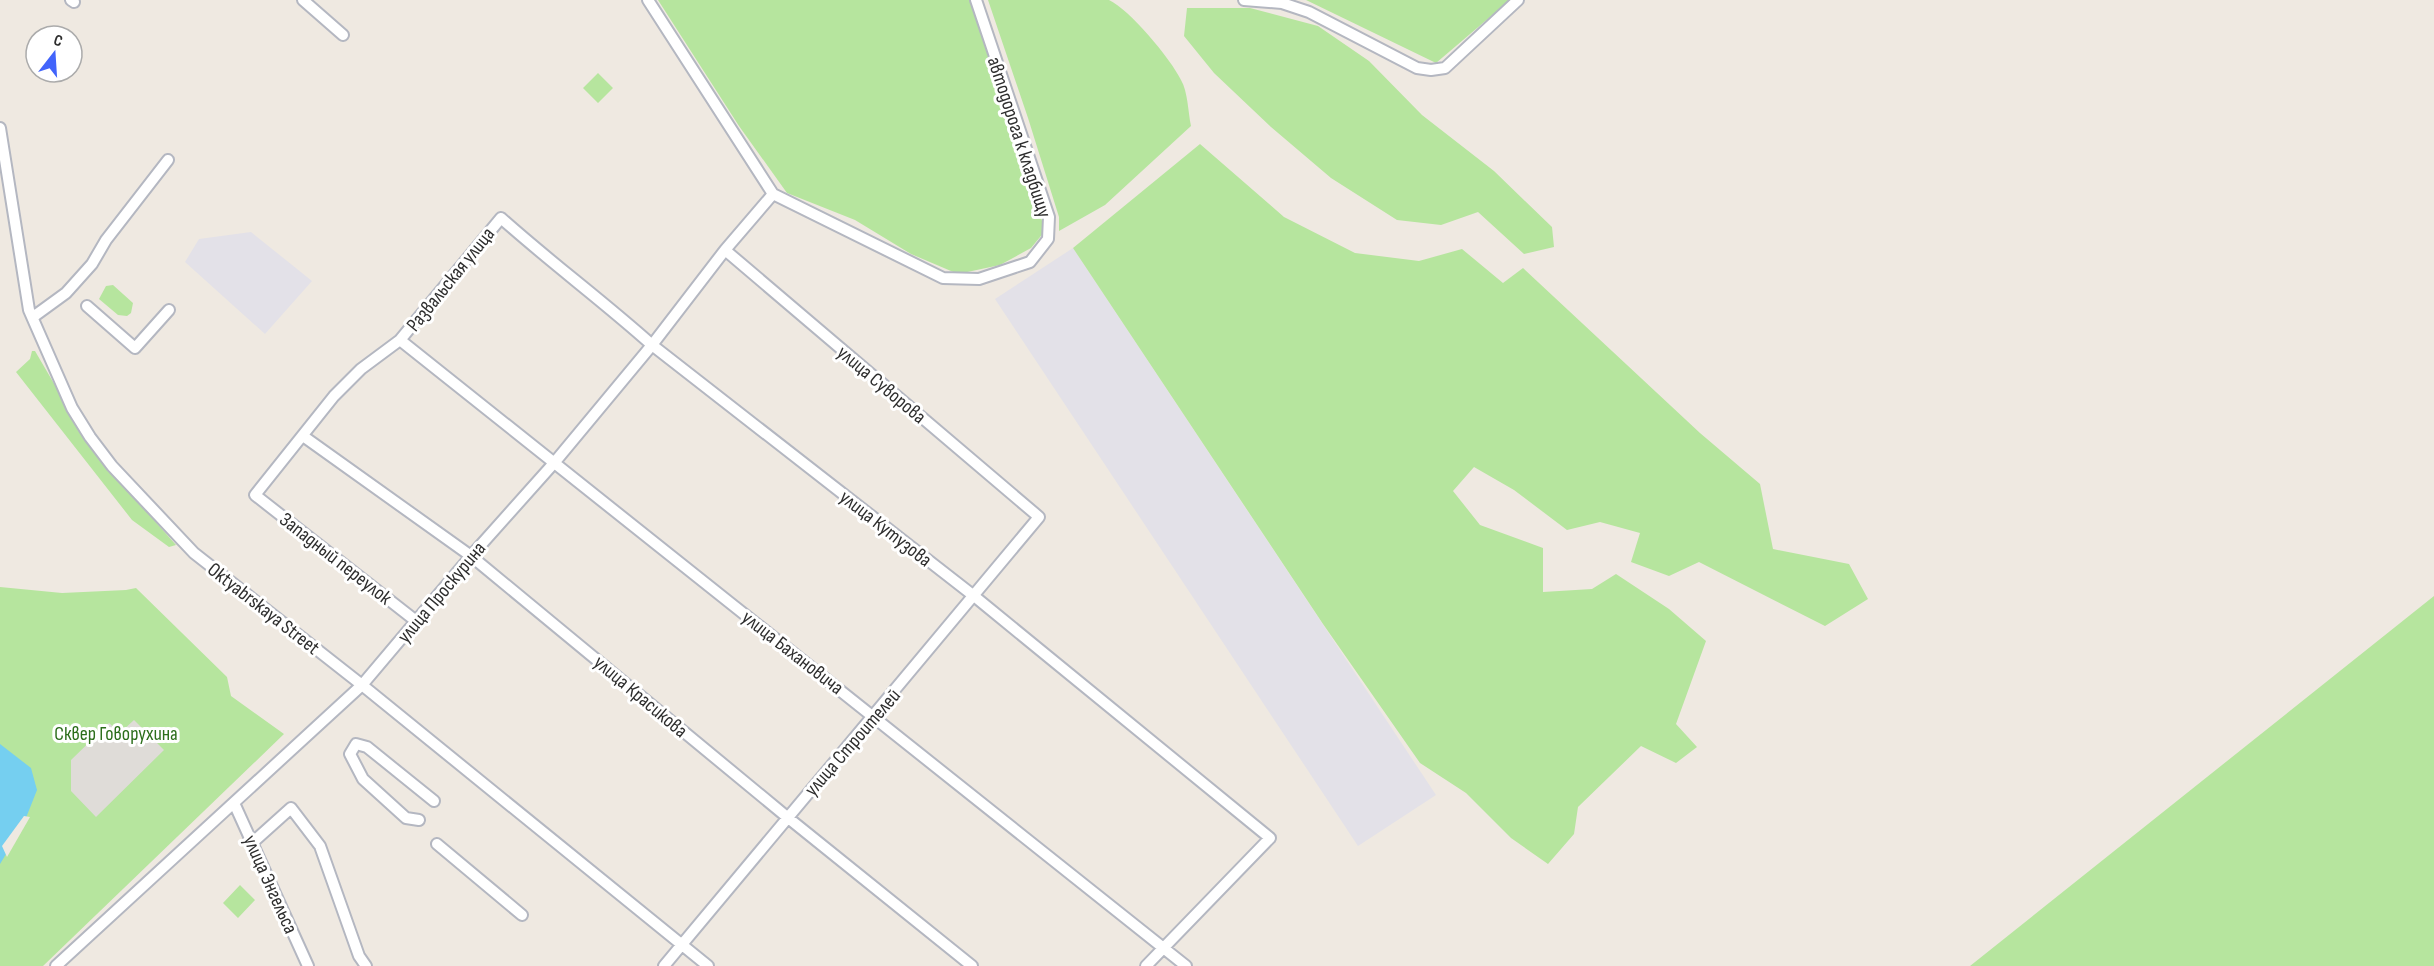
<svg xmlns="http://www.w3.org/2000/svg" width="2434" height="966" viewBox="0 0 2434 966" font-family="'Sofia Sans Condensed',sans-serif">
	<style>
		.industrial { fill: #e3e1e8 }
		.green { fill: #b6e59e }
		.plaza { fill: #dfdcd8 }
		.water { fill: #75cff0 }
		.pier { fill: #efe9e1 }
		.lines { fill: none; stroke-linecap: round; stroke-linejoin: round }
		.minor-casing { stroke: #b4b7c1; stroke-width: 14 }
		.minor { stroke: #fff; stroke-width: 10 }
		.labels { text-anchor: middle; stroke-width: 6; stroke-linejoin: round; paint-order: stroke }
		.street-label { font-size: 20px; fill: #2e2e2e; stroke: #fff }
		.park-label { font-size: 20px; fill: #2c6e1b; stroke: #fff }
	</style>
	<rect width="100%" height="100%" fill="#efe9e1"/>
	<path class="industrial" d="M251 232 312 281 265 334 185 262 199 239Z
		M1073 248 1436 795 1358 846 995 299Z"/>
	<path class="green" d="M658 0H971L1015 129 1045 231 1031 248 1000 265 958 274 911 254 855 220 787 193 739 126Z
		M988 0H1109C1129 9 1171 59 1181 80 1188 92 1188 112 1191 126L1105 205 1059 231V217L1028 118Z
		M1306 0H1510L1436 63Z
		M1187 8H1250L1318 26 1369 61 1422 115 1494 171 1552 227 1554 247 1524 254 1478 212 1441 225 1397 220 1331 178 1271 127 1214 73 1184 36Z
		M598 73 613 88 598 103 583 88Z
		M1200 144 1284 217 1355 253 1419 261 1462 249 1503 283 1523 268 1700 433 1760 484 1773 549 1849 564 1868 599 1825 626 1699 562 1669 576 1631 562 1640 533 1600 522 1567 530 1514 490 1474 467 1453 491 1480 525 1543 548V592L1592 589 1616 574 1669 609 1706 641 1676 724 1697 747 1676 763 1641 746 1578 807 1574 834 1548 864 1511 838 1466 793 1420 763 1323 624 1073 248Z
		M113 285 133 303 131 313 127 316 118 315 99 299 106 286Z
		M32 351H35L94 452 176 545 169 547 132 520 16 372 30 359Z
		M0 587 62 593 126 590 136 588 227 677 231 696 284 734 43 966H0Z
		M2434 596V966H1970Z
		M240 885 255 900 238 918 223 903Z"/>
	<path class="plaza" d="M134 720 164 750 96 817 71 791V760L109 723 120 733Z"/>
	<path class="water" d="M0 744 31 768 37 790 22 828 0 864Z"/>
	<path class="pier" d="M24 816 30 817 7 857 2 846Z"/>
	<g class="lines">
		<defs>
			<path id="minor" d="M71 0 74 2
				M303 0 343 35
				M648 0 773 194
				M1244 0 1282 3 1309 12 1417 68 1431 70 1445 68 1518 0
				M0 128 29 310 72 408 90 437 112 466 194 553 362 685 708 966
				M87 306 135 348 169 310
				M33 317 66 293 92 264 106 240 168 160
				M400 340 1186 966
				M303 436 471 556 787 817 972 966
				M416 621 255 495 334 396 361 369 400 340 501 218C550 262 603 301 652 345L974 596 1270 838 1146 966
				M234 803 308 966
				M419 820 406 818 363 779 350 754 356 744 367 747 434 801
				M252 843 291 808 320 846 359 956 366 966
				M437 844 522 915
				M56 966 362 685 471 556 554 463 652 345 725 250 773 194 943 278 979 279 1030 262 1048 239 1049 217 976 0
				M664 966 1039 517 725 250"/>
		</defs>
		<use href="#minor" class="minor-casing"/>
		<use href="#minor" class="minor"/>
	</g>
	<g class="labels">
		<g class="street-label">
			<text transform="translate(1020 137) rotate(72)" y="7">автодорога к кладбищу</text>
			<text transform="translate(450 279) rotate(-51)" y="7">Развальская улица</text>
			<text transform="translate(882 384) rotate(40)" y="7">улица Суворова</text>
			<text transform="translate(886 528) rotate(38)" y="7">улица Кутузова</text>
			<text transform="translate(336 558) rotate(38)" y="7">Западный переулок</text>
			<text transform="translate(441 592) rotate(-50)" y="7">улица Проскурина</text>
			<text transform="translate(264 608) rotate(38)" y="7">Oktyabrskaya Street</text>
			<text transform="translate(793 652) rotate(38)" y="7">улица Бахановича</text>
			<text transform="translate(641 696) rotate(40)" y="7">улица Красикова</text>
			<text transform="translate(852 742) rotate(-49)" y="7">улица Строителей</text>
			<text transform="translate(271 884) rotate(66)" y="7">улица Энгельса</text>
		</g>
		<g class="park-label">
			<text x="116" y="740">Сквер Говорухина</text>
		</g>
	</g>
	<g transform="translate(54 54) rotate(17)"><circle r="28" fill="#ffffff" stroke="#ababab" stroke-width="1.5"/>
	<path d="M0-4.5L10 22L0 15L-10 22Z" fill="#4264fb"/>
	<text y="-9" font-size="16" font-weight="bold" text-anchor="middle" fill="#2e2e2e">С</text>
	</g>
</svg>
